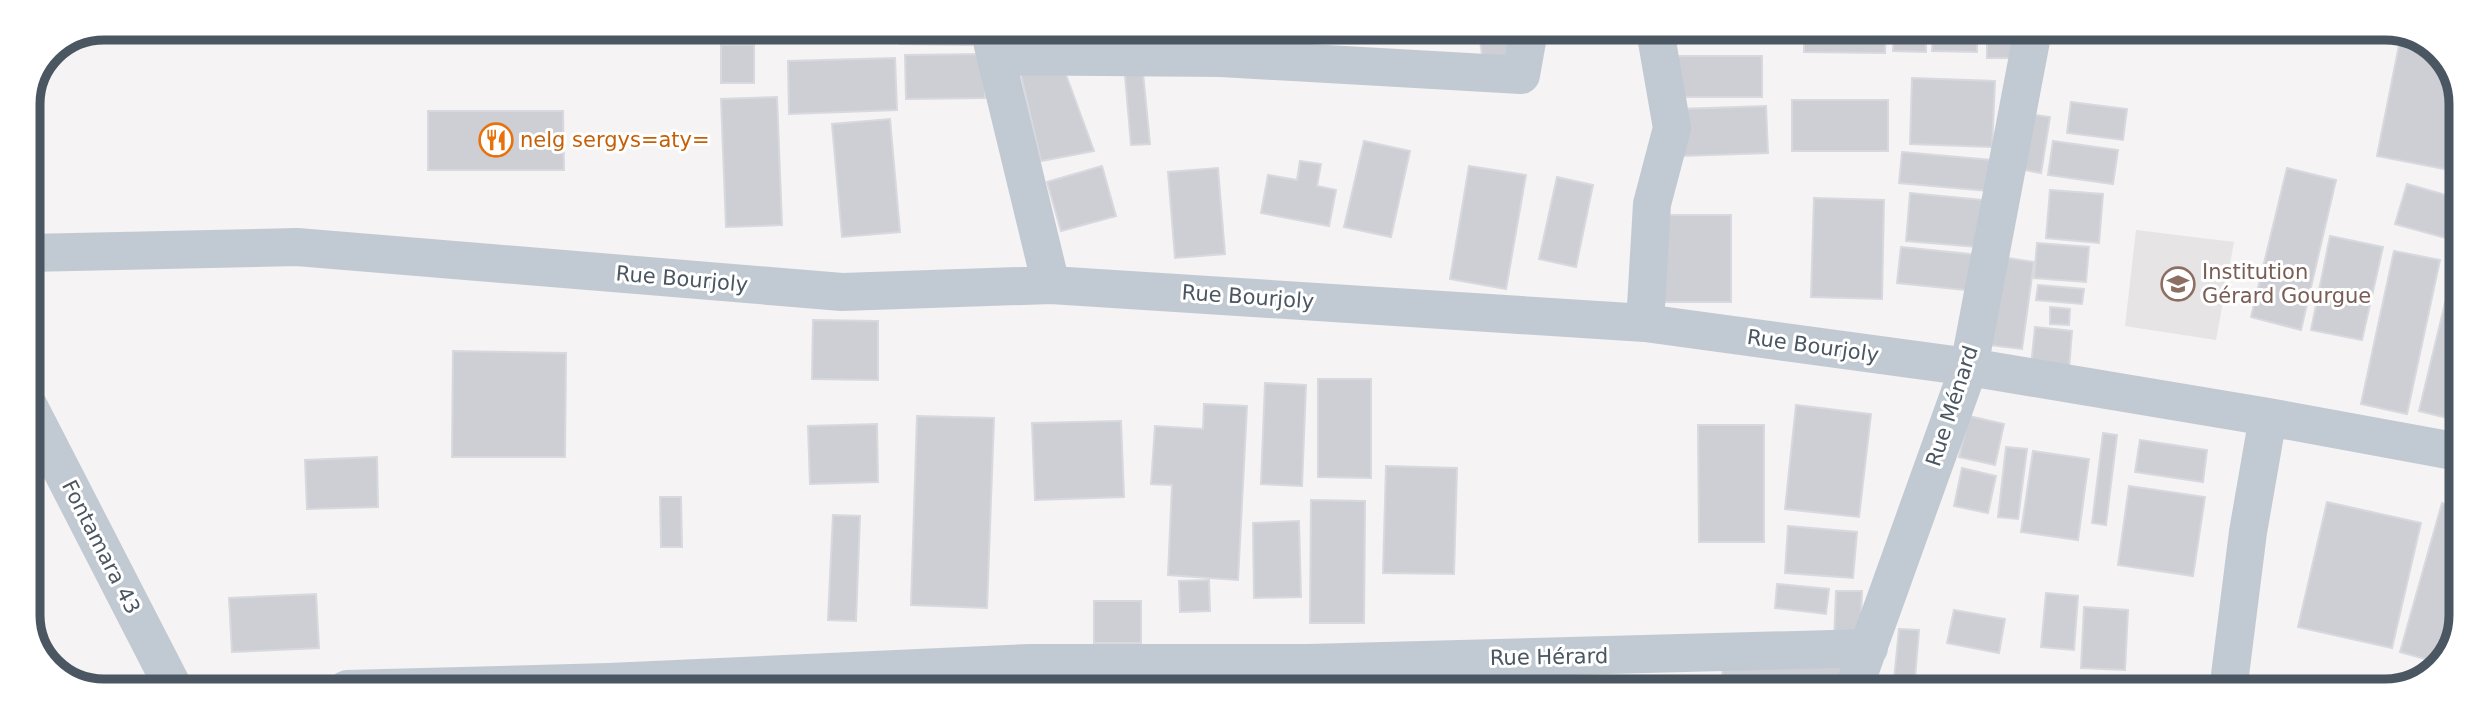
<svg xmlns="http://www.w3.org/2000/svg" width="2489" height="719" viewBox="0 0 2489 719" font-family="'DejaVu Sans',sans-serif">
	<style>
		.education { fill: #e6e4e5 }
		.building { fill: #cdcfd5; stroke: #d7d9de; stroke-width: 2 }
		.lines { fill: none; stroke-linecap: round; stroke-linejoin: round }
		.minor { stroke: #c1cad2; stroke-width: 38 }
		.labels { text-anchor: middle; stroke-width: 6; stroke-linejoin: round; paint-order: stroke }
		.food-label { font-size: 21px; fill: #c56008; stroke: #fff; text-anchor: start }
		.education-label { font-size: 21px; fill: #785e54; stroke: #fff; text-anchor: start }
		.street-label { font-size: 21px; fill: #4a5661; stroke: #fff }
		.rim { fill: none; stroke: #4a5661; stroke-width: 9 }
	</style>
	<rect width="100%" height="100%" fill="#f5f3f3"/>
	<path class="education" d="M2136 230 2234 242 2216 340 2125 326Z"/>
	<path class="building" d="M900 29H972V45L900 44Z
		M1056 29H1092L1091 51 1055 49Z
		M1146 29H1236V50L1146 49Z
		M1478 29 1510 30 1515 62 1484 66Z
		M1661 30H1782L1783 32 1661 41Z
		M1804 30H1886L1885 53 1804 52Z
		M1894 30H1926V52L1893 51Z
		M1933 30H1977V52L1932 51Z
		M1987 30H2015V58H1987Z
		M2402 30 2442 54 2461 99 2460 172 2377 156Z
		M721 45H754V83H721Z
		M985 54V98L906 99 905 55Z
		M1668 56H1762V97H1670Z
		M895 58 897 110 789 114 788 61Z
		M1061 61 1094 151 1041 161 1020 71Z
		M1142 63 1150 144 1131 145 1124 64Z
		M1912 78 1995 81 1992 147 1910 144Z
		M777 97 782 225 726 227 721 99Z
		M1792 100H1888V151H1792Z
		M2071 102 2127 109 2123 140 2067 133Z
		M1766 106 1768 153 1681 156 1680 109Z
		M428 111H563L564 170H428Z
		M2028 114 2050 117 2041 173 2019 169Z
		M890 119 900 232 842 237 832 124Z
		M1364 141 1410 151 1391 237 1344 227Z
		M2053 141 2118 150 2113 184 2048 175Z
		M1902 152 1991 160 1988 191 1899 183Z
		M1300 161 1321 164 1317 186 1336 190 1329 226 1261 213 1268 175 1297 180Z
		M1102 166 1116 216 1061 231 1047 182Z
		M1469 166 1526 175 1506 289 1450 279Z
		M1218 168 1225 254 1175 258 1168 172Z
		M2287 168 2336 180 2301 330 2251 317Z
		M1557 177 1593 185 1576 267 1539 259Z
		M2407 184 2460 199V242L2395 224Z
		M2050 190 2103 194 2099 243 2046 238Z
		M1910 193 1982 200 1978 247 1906 241Z
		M1814 198 1884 200 1882 299 1811 297Z
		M1659 215H1731V302H1659Z
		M2330 236 2383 247 2362 340 2311 330Z
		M2037 243 2089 247 2086 282 2034 278Z
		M1901 247 1979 255 1975 291 1897 283Z
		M2458 249 2460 250 2459 421 2419 411Z
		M2394 251 2440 260 2407 414 2361 404Z
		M2001 257 2034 262 2022 349 1988 345Z
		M2038 285 2084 289 2082 304 2036 300Z
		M2050 307 2070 309 2069 325 2050 324Z
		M813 320 878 321V380L812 379Z
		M2035 327 2072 331 2069 369 2031 366Z
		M453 351 566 353 565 457H452Z
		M1318 379H1371V478L1318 477Z
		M1265 383 1306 385 1302 486 1261 484Z
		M1204 404 1247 406 1238 580 1168 575 1172 485 1151 484 1155 426 1203 429Z
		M1796 405 1871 414 1859 517 1785 509Z
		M917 416 994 418 987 608 911 605Z
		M1969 416 2004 424 1995 465 1959 457Z
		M1121 421 1124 497 1035 500 1032 423Z
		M877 424 878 482 810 484 808 426Z
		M1698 425H1764V542H1699Z
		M2103 433 2117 435 2106 525 2092 523Z
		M2140 440 2207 450 2203 482 2135 472Z
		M2006 447 2027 449 2018 519 1998 517Z
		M2033 451 2089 459 2078 540 2021 532Z
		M377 457 378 507 307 509 305 460Z
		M1386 466 1457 468 1454 574 1383 573Z
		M1962 468 1996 476 1988 513 1954 506Z
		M2129 486 2205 497 2193 576 2118 565Z
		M660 497H681L682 547H661Z
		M1311 500 1365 501 1364 623H1310Z
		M2327 502 2421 523 2392 648 2298 627Z
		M2442 503 2459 508V622L2453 643 2440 663 2400 652Z
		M833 515 860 516 856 621 828 620Z
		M1299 521 1301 597 1254 598 1253 523Z
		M1788 526 1857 532 1853 578 1785 573Z
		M1209 580 1210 611 1180 612 1179 581Z
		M1777 584 1829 589 1826 614 1775 608Z
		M1836 591H1862L1860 643 1834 642Z
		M2046 593 2078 596 2074 650 2041 647Z
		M316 594 319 648 232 652 229 598Z
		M1094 601H1141V643H1094Z
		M2084 607 2128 610 2125 670 2081 668Z
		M1954 610 2005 619 1999 653 1947 643Z
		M1899 629 1919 630 1914 690H1893Z
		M1724 649 1855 657 1853 686 1722 678Z
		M1477 673 1478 690H1408V678Z
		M1738 679 1817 687 1816 690H1737Z"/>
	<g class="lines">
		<path class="minor" d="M989 29 1051 285
			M996 56 1221 58 1521 75 1529 30
			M28 253 297 247 842 292 1051 285 1645 323 1969 367 2268 417 2459 452
			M1645 323 1652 204 1672 128 1655 30
			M28 405 174 689
			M347 689 609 682 1030 663H1308L1869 648
			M1853 690 1969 367 2033 30
			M2228 691 2248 532 2268 417"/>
	</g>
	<defs>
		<symbol id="restaurant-ring" viewBox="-11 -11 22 22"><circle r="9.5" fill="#fff" stroke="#e8710a" stroke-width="1.5"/><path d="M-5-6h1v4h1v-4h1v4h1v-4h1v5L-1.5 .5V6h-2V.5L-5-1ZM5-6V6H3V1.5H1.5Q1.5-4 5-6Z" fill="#e8710a"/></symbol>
		<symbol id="school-ring" viewBox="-11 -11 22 22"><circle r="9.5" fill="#fff" stroke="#8d6e63" stroke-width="1.5"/><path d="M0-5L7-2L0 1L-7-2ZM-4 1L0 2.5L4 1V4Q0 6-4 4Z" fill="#8d6e63"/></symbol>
	</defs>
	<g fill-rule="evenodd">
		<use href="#restaurant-ring" x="477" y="121" width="38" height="38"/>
		<use href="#school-ring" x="2159" y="265" width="38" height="38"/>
	</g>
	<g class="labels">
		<g class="food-label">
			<text x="520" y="147">nelg sergys=aty=</text>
		</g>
		<g class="education-label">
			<text x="2202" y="279">Institution<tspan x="2202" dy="24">Gérard Gourgue</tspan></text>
		</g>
		<g class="street-label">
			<text transform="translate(682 279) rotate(5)" y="7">Rue Bourjoly</text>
			<text transform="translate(1248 297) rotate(4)" y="7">Rue Bourjoly</text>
			<text transform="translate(1813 346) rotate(8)" y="7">Rue Bourjoly</text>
			<text transform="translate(1952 406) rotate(-72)" y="7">Rue Ménard</text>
			<text transform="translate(101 547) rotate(63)" y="7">Fontamara 43</text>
			<text transform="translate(1549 657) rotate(-1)" y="7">Rue Hérard</text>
		</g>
	</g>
	<path d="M0 0H2489V719H0ZM104 40H2385A64 64 0 0 1 2449 104V615A64 64 0 0 1 2385 679H104A64 64 0 0 1 40 615V104A64 64 0 0 1 104 40Z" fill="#fff" fill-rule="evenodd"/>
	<path class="rim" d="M104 40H2385A64 64 0 0 1 2449 104V615A64 64 0 0 1 2385 679H104A64 64 0 0 1 40 615V104A64 64 0 0 1 104 40Z"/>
</svg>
